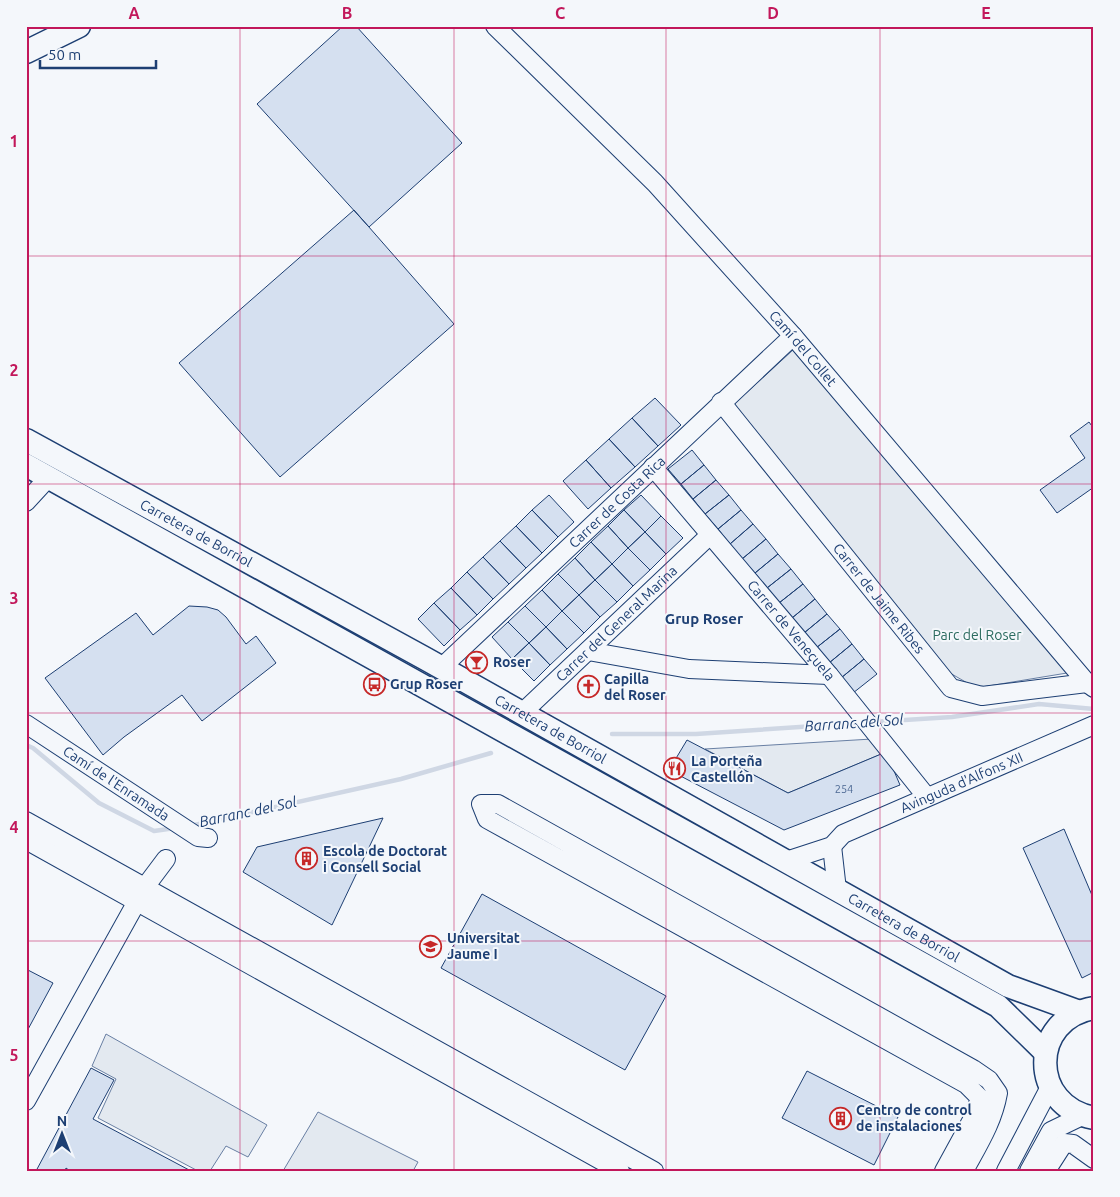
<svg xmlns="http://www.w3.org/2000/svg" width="1120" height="1197" viewBox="0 0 1120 1197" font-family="Ubuntu,sans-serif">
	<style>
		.green { fill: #e3e9f0; stroke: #687fa3 }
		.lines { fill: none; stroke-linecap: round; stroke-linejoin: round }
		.stream { stroke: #cfd7e4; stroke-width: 4.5 }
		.building { fill: #d5e0f0; stroke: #1d3f73 }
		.minor-casing { stroke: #1d3f73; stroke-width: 20 }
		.major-casing { stroke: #1d3f73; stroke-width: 25 }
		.minor { stroke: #f4f7fb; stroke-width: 18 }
		.major { stroke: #f4f7fb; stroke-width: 22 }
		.grid { fill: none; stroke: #c2185b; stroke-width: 1; stroke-opacity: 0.55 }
		.labels { text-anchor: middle; stroke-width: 4; stroke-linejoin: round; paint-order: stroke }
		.number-label { font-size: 11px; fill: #4b6792 }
		.street-label { font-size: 14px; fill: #1d3f73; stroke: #f4f7fb }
		.park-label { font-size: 14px; fill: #2c6c60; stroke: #f4f7fb }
		.poi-label { font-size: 14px; font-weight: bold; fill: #1d3f73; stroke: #f4f7fb; text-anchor: start }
		.neighbourhood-label { font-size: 15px; font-weight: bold; fill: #1d3f73; stroke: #f4f7fb }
		.water-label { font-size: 15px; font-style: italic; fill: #1d3f73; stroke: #f4f7fb }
		.neatline { fill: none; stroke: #c2185b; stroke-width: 2 }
		.grid-label { font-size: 16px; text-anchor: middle; font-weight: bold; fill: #c2185b }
	</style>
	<rect width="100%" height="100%" fill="#f4f7fb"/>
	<path class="green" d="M793 350 1067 673 976 688 950 673 733 405Z
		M872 739 886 752 788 793 705 749Z
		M106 1034 267 1125 248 1157 226 1146 210 1171H198L98 1118 116 1079 92 1066Z
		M318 1112 418 1162 413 1171H283Z"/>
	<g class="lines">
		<path class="stream" d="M873 722 952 717 1039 704 1094 709
			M612 734H696L860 723
			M26 745 33 748 99 803 154 831 175 828
			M190 826 401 779 491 753"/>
	</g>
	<path class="building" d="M343 26H356L462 143 369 227 257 104Z
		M354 210 454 324 280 477 179 363Z
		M655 398 681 425 658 446 632 418Z
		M632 418 658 446 635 467 609 439Z
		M1089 422 1094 429V487L1057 513 1040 490 1085 458 1070 436Z
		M609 439 635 467 611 488 586 460Z
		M692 450 704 465 681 484 668 469Z
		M586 460 611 488 588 509 563 481Z
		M704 465 716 480 693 499 681 484Z
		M716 480 729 495 705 514 693 499Z
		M549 495 574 522 558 537 532 510Z
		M641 495 661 516 645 532 624 510Z
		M729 495 741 510 718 529 705 514Z
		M532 510 558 537 542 553 516 526Z
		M624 510 645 532 628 548 608 526Z
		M741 510 753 524 730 544 718 529Z
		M661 516 683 538 666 554 645 532Z
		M753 524 766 539 742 559 730 544Z
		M516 526 542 553 526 568 500 541Z
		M608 526 628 548 612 564 591 542Z
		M645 532 666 554 650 570 628 548Z
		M766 539 778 554 755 573 742 559Z
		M500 541 526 568 509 584 483 557Z
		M591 542 612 564 595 580 575 558Z
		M628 548 650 570 633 586 612 564Z
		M778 554 791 569 767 588 755 573Z
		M483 557 509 584 493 599 467 572Z
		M575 558 595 580 579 595 558 574Z
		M612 564 633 586 617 602 595 580Z
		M791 569 803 584 779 603 767 588Z
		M467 572 493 599 477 615 451 588Z
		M558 574 579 595 562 611 542 590Z
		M595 580 617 602 600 617 579 595Z
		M803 584 815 599 792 618 779 603Z
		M451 588 477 615 460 630 434 603Z
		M542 590 562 611 546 627 525 606Z
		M579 595 600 617 584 633 562 611Z
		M815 599 827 614 804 633 792 618Z
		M434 603 460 630 444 646 418 619Z
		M189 606 207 607 218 610 226 617 246 644 256 636 276 663 202 721 182 695 124 737 103 755 45 678 136 613 153 635Z
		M525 606 546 627 529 643 508 622Z
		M562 611 584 633 567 649 546 627Z
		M827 614 840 629 816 648 804 633Z
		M508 622 529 643 512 659 492 637Z
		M546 627 567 649 550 665 529 643Z
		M840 629 852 644 829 663 816 648Z
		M529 643 550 665 534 681 512 659Z
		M852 644 864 659 841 678 829 663Z
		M864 659 877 674 853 693 841 678Z
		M687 740 788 793 886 752 900 785 784 830 669 770Z
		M383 818 332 925 243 872 257 847Z
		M1064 829 1094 900V972L1082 978 1023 848Z
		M482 894 666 996 625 1070 441 968Z
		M26 969 53 983 26 1033Z
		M91 1068 114 1080 93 1119 191 1171H70L66 1168 65 1171H36Z
		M807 1071 898 1117 874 1165 782 1118Z"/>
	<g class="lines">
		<defs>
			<g id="minor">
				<path id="s1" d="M495 26 655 183 793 336 1087 683 1094 688"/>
				<path id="s2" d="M721 402 951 688 982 696 1087 683"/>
				<path id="s3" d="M653 467 829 675 926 796"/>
				<path d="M26 502 49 477"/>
				<path d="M588 651 689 669 829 675"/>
				<path id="s4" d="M441 668 793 336"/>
				<path id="s5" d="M522 713 710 535"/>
				<path id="s6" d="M26 724 198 837 208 838"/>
				<path d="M26 821 654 1171"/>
				<path d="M26 840 620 1171"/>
				<path d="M832 846 837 890"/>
				<path id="s7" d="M786 861 832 846 843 834 1094 725"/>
				<path d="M26 1101 145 887 166 859"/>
				<path d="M944 1171 974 1116 980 1098 966 1084 487 819 481 804H498L973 1069 989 1080 998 1093C993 1122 978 1145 964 1171"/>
				<path d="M1006 1171 1050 1087"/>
				<path d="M1029 1171 1051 1131 1082 1116"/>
				<path d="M1046 1171 1064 1143 1073 1144 1094 1159"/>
			</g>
			<g id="major">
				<path d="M26 52 79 26"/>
				<path id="s8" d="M26 440 426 659 1008 986 1077 1011"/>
				<path d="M26 465 998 1006 1045 1052"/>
				<path d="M1094 1008C1029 1019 1029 1106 1094 1118"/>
			</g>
		</defs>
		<use href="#minor" class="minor-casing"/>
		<use href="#major" class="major-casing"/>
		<use href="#minor" class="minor"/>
		<use href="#major" class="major"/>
	</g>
	<path class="grid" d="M240 26V1171M454 26V1171M666 26V1171M880 26V1171M26 256H1094M26 484H1094M26 713H1094M26 941H1094"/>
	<defs>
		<symbol id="bar-ring" viewBox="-11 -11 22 22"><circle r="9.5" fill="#f4f7fb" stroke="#c62828" stroke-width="1.5"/><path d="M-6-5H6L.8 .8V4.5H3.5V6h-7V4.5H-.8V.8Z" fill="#c62828"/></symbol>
		<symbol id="bus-ring" viewBox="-11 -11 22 22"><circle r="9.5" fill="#f4f7fb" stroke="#c62828" stroke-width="1.5"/><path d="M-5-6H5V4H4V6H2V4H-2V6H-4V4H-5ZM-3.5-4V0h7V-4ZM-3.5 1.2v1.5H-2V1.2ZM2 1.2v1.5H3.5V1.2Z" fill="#c62828"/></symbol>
		<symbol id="church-ring" viewBox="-11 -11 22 22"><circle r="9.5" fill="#f4f7fb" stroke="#c62828" stroke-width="1.5"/><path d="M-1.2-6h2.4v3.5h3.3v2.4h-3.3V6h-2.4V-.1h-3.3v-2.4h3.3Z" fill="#c62828"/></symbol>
		<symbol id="restaurant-ring" viewBox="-11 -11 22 22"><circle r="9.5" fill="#f4f7fb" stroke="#c62828" stroke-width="1.5"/><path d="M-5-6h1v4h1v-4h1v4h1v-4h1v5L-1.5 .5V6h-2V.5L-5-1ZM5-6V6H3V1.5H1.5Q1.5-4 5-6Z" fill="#c62828"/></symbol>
		<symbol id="building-ring" viewBox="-11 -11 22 22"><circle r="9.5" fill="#f4f7fb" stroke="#c62828" stroke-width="1.5"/><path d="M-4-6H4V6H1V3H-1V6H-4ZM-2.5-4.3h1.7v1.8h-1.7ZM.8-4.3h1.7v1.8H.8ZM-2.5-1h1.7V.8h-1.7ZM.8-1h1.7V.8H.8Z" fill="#c62828"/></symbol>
		<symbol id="university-ring" viewBox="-11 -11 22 22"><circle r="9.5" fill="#f4f7fb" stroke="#c62828" stroke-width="1.5"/><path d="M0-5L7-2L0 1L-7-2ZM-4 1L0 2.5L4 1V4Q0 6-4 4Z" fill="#c62828"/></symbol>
	</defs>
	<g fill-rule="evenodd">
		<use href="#bar-ring" x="464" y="650" width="25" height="25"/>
		<use href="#bus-ring" x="362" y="672" width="25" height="25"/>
		<use href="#church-ring" x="576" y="674" width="25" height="25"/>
		<use href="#restaurant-ring" x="662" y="756" width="25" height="25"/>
		<use href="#building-ring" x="294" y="846" width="25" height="25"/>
		<use href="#university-ring" x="418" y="934" width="25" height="25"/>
		<use href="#building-ring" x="828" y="1106" width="25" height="25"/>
	</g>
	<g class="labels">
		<g class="number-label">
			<text x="844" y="793">254</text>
		</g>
		<g class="street-label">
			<text dy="5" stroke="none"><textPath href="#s1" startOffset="446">Camí del Collet</textPath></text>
			<text dy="5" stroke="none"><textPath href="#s4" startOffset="242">Carrer de Costa Rica</textPath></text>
			<text dy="5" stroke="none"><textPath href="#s8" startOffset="194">Carretera de Borriol</textPath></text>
			<text dy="5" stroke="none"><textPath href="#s2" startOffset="252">Carrer de Jaime Ribes</textPath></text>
			<text dy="5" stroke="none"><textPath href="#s5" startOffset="130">Carrer del General Marina</textPath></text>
			<text dy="5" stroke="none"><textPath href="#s3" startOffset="214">Carrer de Veneçuela</textPath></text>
			<text dy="5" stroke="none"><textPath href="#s8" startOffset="599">Carretera de Borriol</textPath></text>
			<text dy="5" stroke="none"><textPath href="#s7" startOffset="194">Avinguda d'Alfons XII</textPath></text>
			<text dy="5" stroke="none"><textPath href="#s6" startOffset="108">Camí de l'Enramada</textPath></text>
			<text dy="5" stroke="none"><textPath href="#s8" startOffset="1004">Carretera de Borriol</textPath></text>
		</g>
		<g class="park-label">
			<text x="977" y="640">Parc del Roser</text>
		</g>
		<g class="poi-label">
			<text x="493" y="667">Roser</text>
			<text x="604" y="684">Capilla<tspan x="604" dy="16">del Roser</tspan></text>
			<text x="390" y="689">Grup Roser</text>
			<text x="691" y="766">La Porteña<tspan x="691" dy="16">Castellón</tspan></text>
			<text x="323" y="856">Escola de Doctorat<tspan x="323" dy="16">i Consell Social</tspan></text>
			<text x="447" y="943">Universitat<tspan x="447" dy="16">Jaume I</tspan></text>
			<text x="856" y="1115">Centro de control<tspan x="856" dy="16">de instalaciones</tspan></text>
		</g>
		<g class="neighbourhood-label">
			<text x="704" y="624">Grup Roser</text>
		</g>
		<g class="water-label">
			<text transform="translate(854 723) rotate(-4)" y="5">Barranc del Sol</text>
			<text transform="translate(248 812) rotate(-12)" y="5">Barranc del Sol</text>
		</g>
	</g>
	<rect width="1120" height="1197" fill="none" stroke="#f4f7fb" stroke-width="55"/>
	<g transform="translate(62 1134)" stroke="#f4f7fb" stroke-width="4" paint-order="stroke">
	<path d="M0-4L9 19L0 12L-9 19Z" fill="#1d3f73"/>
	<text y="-8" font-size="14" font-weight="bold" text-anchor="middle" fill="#1d3f73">N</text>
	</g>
	<path d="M40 60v8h116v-8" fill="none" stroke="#1d3f73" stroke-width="2.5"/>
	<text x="48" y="60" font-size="15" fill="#1d3f73" stroke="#f4f7fb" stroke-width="4" paint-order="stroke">50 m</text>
	<rect x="28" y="28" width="1064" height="1142" class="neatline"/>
	<g class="grid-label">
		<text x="134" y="19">A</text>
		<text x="347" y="19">B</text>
		<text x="560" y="19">C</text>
		<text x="773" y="19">D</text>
		<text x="986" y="19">E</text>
		<text x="14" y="147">1</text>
		<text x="14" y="376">2</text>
		<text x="14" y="604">3</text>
		<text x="14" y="833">4</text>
		<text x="14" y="1061">5</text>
	</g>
</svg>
